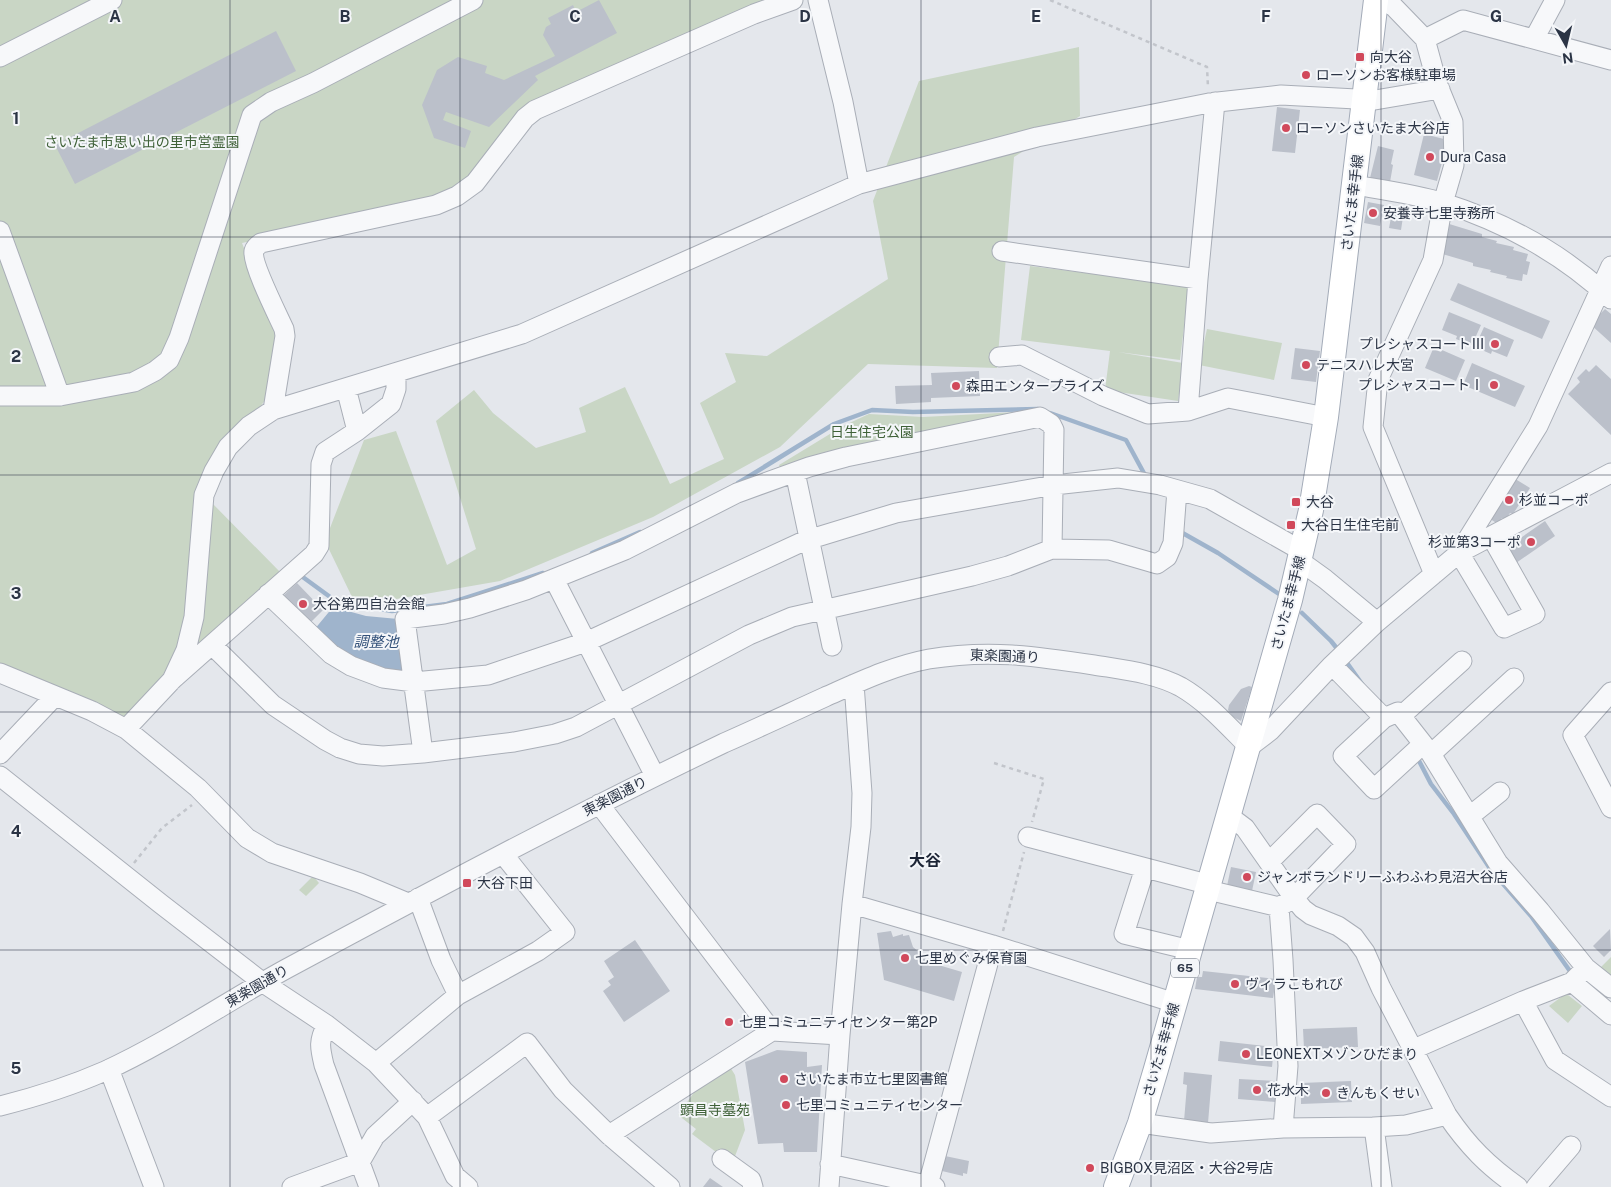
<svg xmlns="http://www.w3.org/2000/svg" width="1611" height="1187" viewBox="0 0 1611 1187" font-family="'Public Sans','Noto Sans JP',sans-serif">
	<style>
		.green { fill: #c9d6c5 }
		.water { fill: #9fb4cc }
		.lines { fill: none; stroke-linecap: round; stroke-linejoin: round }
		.stream { stroke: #9fb4cc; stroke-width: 4.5 }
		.building { fill: #bbc0ca }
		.minor-casing { stroke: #a9aeb7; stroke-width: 21 }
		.major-casing { stroke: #a3abb8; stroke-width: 26 }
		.path { stroke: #c2c5cb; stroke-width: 2.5; stroke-dasharray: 4 4; stroke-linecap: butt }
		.minor { stroke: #f7f8fa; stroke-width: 19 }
		.major { stroke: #fff; stroke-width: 24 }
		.grid { fill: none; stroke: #2b3445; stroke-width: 1; stroke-opacity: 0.55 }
		.poi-dot { fill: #d1495b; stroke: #f4f6f9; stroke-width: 2 }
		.labels { text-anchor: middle; stroke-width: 4; stroke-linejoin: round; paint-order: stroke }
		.shield { fill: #f4f6f9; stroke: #676e7b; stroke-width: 1 }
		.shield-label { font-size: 12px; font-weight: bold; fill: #2b3445 }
		.poi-label { font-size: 14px; fill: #2b3445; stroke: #f4f6f9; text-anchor: start }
		.park-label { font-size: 14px; fill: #3f6138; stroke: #f4f6f9 }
		.street-label { font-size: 14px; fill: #2b3445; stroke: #f4f6f9 }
		.water-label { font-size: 15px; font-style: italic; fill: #34527a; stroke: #f4f6f9 }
		.quarter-label { font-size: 16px; font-weight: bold; fill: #1d2536; stroke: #f4f6f9 }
		.grid-label { font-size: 16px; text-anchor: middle; font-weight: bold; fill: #2b3445; stroke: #f4f6f9; stroke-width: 4; stroke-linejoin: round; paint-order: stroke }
	</style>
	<rect width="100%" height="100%" fill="#e4e7ec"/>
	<path class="green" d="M0 0H769L538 100 461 187 426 202 242 243 277 332 268 396 255 414 227 438 190 581 181 638 168 667 161 678 126 716 120 717 0 665Z
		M1079 47 1080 116 1014 157 997 368 868 364 780 447 653 517 500 581 385 601 352 597 325 541 364 440 396 431 447 565 476 549 436 421 474 390 493 413 536 448 586 432 579 408 625 387 670 484 724 459 700 403 736 382 725 353 767 356 888 279 873 201 919 81Z
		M1030 266 1189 286 1180 360 1118 352 1183 363 1178 401 1105 390 1110 351 1021 340Z
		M1207 329 1282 343 1274 380 1199 365Z
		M1037 411 782 472 779 465 843 426 869 414 923 417Z
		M210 501 282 574 199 648 193 646Z
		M313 876 319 883 306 896 299 890Z
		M1611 957V984L1596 972Z
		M1564 995H1568L1582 1006 1568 1023 1549 1006Z
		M730 1067 735 1075 745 1130 732 1164 692 1134 696 1129 678 1115 695 1091Z"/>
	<path class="water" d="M333 607 366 616 398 619 406 672 402 676 338 651 314 630Z"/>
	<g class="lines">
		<path class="stream" d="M1050 413 1126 440 1146 477
			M738 483 834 424 872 410 913 412 1038 409
			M1179 531 1218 553 1279 594
			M592 553 640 532
			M300 575 337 602 392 611 447 604 543 573
			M1302 613 1331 641 1339 651
			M1345 660 1362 684
			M1417 757 1431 784 1454 814 1491 870 1531 916 1572 974"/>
	</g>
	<path class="building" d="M599 0 617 33 535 76 538 80 489 127 446 112 443 120 471 131 465 148 434 138 422 105 437 70 458 57 487 66 485 73 504 80 555 56 543 35 546 27 551 24 548 18 573 5 576 12Z
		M276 31 296 71 75 184 55 145Z
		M1277 107 1300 110 1295 153 1272 151Z
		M1424 134 1448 140 1437 181 1414 175Z
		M1378 146 1394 150 1391 164 1393 165 1390 182 1370 178Z
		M1368 202 1384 205 1380 226 1364 223Z
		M1393 207 1399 208 1397 216 1403 217 1401 230 1389 228Z
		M1446 223 1482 234V237L1497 241 1496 243 1514 247 1513 250 1528 254 1526 261 1530 262 1527 275 1523 274 1522 281 1506 278 1507 276 1490 272 1491 270 1473 266V263L1439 253Z
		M1458 283 1550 321 1542 339 1450 300Z
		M1605 309 1611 314V343L1590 324Z
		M1449 312 1481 325 1472 345 1456 339 1457 336 1442 330Z
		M1484 327 1514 340 1507 357 1492 351 1491 354 1475 347Z
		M1295 348 1320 351 1316 382 1291 379Z
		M1433 349 1441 352 1442 350 1465 360 1456 381 1425 368Z
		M1472 363 1525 386 1515 407 1463 385Z
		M1596 365 1611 379V435L1568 394 1580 382 1577 378 1586 369 1589 372Z
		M979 371 980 396 931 398V402L896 404 895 386 932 385 931 373Z
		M1512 477 1530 488 1513 514 1510 513 1505 520 1502 518 1498 524 1487 517Z
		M1545 521 1555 536 1516 563 1506 548Z
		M297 583 323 610 310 623 283 596Z
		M1249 686 1252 687 1241 721 1233 717 1228 710 1229 705 1241 689Z
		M1231 867 1256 872 1252 891 1227 886Z
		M1610 929 1611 950 1604 957 1593 946Z
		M891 931 893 937 903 934V936L909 935 913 947 927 959 935 964 962 972 954 1001 884 980 877 933Z
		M635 940 670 991 624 1022 603 991 611 985 608 981 614 977 604 961Z
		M1203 971 1276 979 1273 998 1195 989 1197 977H1202Z
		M1357 1027 1358 1047 1304 1049 1303 1029Z
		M1220 1041 1274 1047 1272 1067 1218 1061Z
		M777 1050 807 1052V1067L822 1065 817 1152H784L783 1143 758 1144 745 1062Z
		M1184 1072 1212 1075 1208 1123 1184 1121 1187 1085 1183 1084Z
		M1239 1079 1276 1081 1275 1102 1238 1099Z
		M1351 1081 1352 1102 1301 1104V1083Z
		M945 1156 969 1161 967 1174 963 1173V1176L942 1171Z
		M710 1178 723 1187H703Z"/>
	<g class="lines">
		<defs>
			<path id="minor" d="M818 0 843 102 859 184
				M1383 0 1394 7 1425 39 1437 83 1453 122 1454 165 1443 203 1433 260 1378 380 1373 427 1434 574
				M1425 39 1463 20 1611 60
				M1534 39 1555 0
				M0 57 112 0
				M1354 185C1384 190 1415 194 1444 203 1507 223 1563 254 1611 299
				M0 231 60 396
				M1002 251 1198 279
				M999 357 1022 355 1103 396 1148 414 1188 411 1228 398 1326 417
				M346 388 357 431
				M0 396H60L134 382 155 371 169 360 179 338 252 115 271 102 313 83 473 0
				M273 410 285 336 284 329C278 316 251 262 254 251 255 247 258 245 261 243L436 205 457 196 475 183 525 118 535 110 754 14 793 0
				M1188 411 1198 279 1215 102
				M795 472 832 646
				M1491 536 1535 614 1504 628 1459 553 1611 473
				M1300 561 1325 579 1377 622
				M554 579 655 776
				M268 594 331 654 351 666 383 678 414 682 488 675 586 642 804 541 896 513 1054 485 1118 478 1160 485 1210 499 1302 551
				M212 645 273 705 325 740 340 748 359 754 383 756 423 753 514 742 555 734 576 727 749 635 792 617 972 576 1008 566 1052 549 1109 550 1157 564 1167 557 1173 543 1177 490
				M1332 665 1384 718 1398 712 1431 754 1498 863 1540 911 1586 968 1611 988
				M0 673 92 711 126 729 198 788 247 838 272 853 360 883 408 903
				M172 680 186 650 194 617 204 495 214 471 228 447 249 426 273 410 522 334 859 184 1037 137 1209 103 1281 95 1375 100 1440 89
				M1611 692 1573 735 1611 808
				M1401 716 1462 661
				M1384 718 1343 756 1374 789 1423 744
				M126 729 172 680 314 554 319 546 321 464 325 452 357 431 391 404 396 389V373
				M423 753 405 619 444 614 470 608 526 590 625 550 737 493 809 467 846 457 1040 417 1051 424 1054 430 1052 549
				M0 754 54 697
				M1431 754 1514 678
				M0 776 161 904 262 982 327 1025 376 1063 427 1117 455 1176 468 1187
				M599 804 772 1031
				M1229 816 1245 828 1294 898 1303 909 1311 915 1338 926 1354 937 1365 952 1381 988 1447 1115C1468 1146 1488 1166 1518 1187
				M1470 816 1500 792
				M1028 837 1199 882 1208 890 1279 907 1294 898 1346 844 1317 814 1269 862
				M1145 868 1124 934 1190 950
				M418 898 441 960 458 995
				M852 904 993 945 1175 1003
				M1279 907 1283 960 1288 1066 1283 1128
				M1586 968 1572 982 1523 1001 1555 1060 1611 1097
				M1572 982 1611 1015
				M327 1025C318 1041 320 1048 324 1065L369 1187
				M1414 1049 1523 1001
				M376 1063 458 995 538 951 565 932 503 854
				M109 1069 154 1187
				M0 1106C36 1097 71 1086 105 1071 168 1042 226 1002 286 969 431 891 576 814 724 743 758 728 792 712 825 697 859 682 892 666 929 659 989 649 1035 656 1094 665 1124 670 1155 673 1181 687 1207 702 1228 726 1249 747L1270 731 1332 665 1377 622 1459 553 1538 426 1611 266
				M427 1117 527 1043 563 1090 609 1135 670 1187
				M1140 1123 1211 1133 1283 1128 1374 1127 1406 1125 1447 1115
				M1374 1127 1382 1187
				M609 1135 772 1031 840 1035
				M722 1159 751 1180 753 1187
				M830 1164 935 1187
				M928 1185 993 945
				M292 1187 360 1162 375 1136 413 1101
				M829 1187 840 1035 852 904 861 827 862 793 854 684
				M1536 1187 1571 1146"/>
			<path id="major" d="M1116 1187 1140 1123 1156 1069 1290 600 1311 510 1326 417 1376 0"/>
		</defs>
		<use href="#minor" class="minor-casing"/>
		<use href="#major" class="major-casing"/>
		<path class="path" d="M1050 0 1207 67 1208 87
			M994 763 1044 779 1032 822
			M134 863 162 828 192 805
			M1003 931 1024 852"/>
		<use href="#minor" class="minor"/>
		<use href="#major" class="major"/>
	</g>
	<path class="grid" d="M230 0V1187M460 0V1187M690 0V1187M921 0V1187M1151 0V1187M1381 0V1187M0 237H1611M0 475H1611M0 712H1611M0 950H1611"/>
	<g class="poi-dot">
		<rect x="1355" y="52" width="10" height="10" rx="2.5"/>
		<circle cx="1306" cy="75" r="5"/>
		<circle cx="1286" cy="128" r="5"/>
		<circle cx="1430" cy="157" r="5"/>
		<circle cx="1373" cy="213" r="5"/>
		<circle cx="1495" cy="344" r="5"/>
		<circle cx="1306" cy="365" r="5"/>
		<circle cx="1494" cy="385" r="5"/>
		<circle cx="956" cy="386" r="5"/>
		<circle cx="1509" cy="500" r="5"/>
		<rect x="1291" y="497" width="10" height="10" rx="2.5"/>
		<rect x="1286" y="520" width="10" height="10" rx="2.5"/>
		<circle cx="1531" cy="542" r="5"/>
		<circle cx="303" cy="604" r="5"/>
		<circle cx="1247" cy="877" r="5"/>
		<rect x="462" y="878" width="10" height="10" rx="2.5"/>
		<circle cx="905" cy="958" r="5"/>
		<circle cx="1235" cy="984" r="5"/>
		<circle cx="729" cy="1022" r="5"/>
		<circle cx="1246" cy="1054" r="5"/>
		<circle cx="784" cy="1079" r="5"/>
		<circle cx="1257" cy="1090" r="5"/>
		<circle cx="1326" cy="1093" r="5"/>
		<circle cx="786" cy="1105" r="5"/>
		<circle cx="1090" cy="1168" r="5"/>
	</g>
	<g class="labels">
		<rect class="shield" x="1171" y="958.5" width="28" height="19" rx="4"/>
		<g class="shield-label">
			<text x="1185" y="972">65</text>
		</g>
		<g class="poi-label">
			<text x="1370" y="62">向大谷</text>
			<text x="1316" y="80">ローソンお客様駐車場</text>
			<text x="1296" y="133">ローソンさいたま大谷店</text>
			<text x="1440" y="162">Dura Casa</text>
			<text x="1383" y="218">安養寺七里寺務所</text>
			<text x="1485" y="349" text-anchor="end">プレシャスコートⅢ</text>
			<text x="1316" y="370">テニスハレ大宮</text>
			<text x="1484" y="390" text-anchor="end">プレシャスコートⅠ</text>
			<text x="966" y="391">森田エンタープライズ</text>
			<text x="1519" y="505">杉並コーポ</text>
			<text x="1306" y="507">大谷</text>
			<text x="1301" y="530">大谷日生住宅前</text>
			<text x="1521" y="547" text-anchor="end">杉並第3コーポ</text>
			<text x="313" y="609">大谷第四自治会館</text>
			<text x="1257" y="882">ジャンボランドリーふわふわ見沼大谷店</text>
			<text x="477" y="888">大谷下田</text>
			<text x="915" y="963">七里めぐみ保育園</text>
			<text x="1245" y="989">ヴィラこもれび</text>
			<text x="739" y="1027">七里コミュニティセンター第2P</text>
			<text x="1256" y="1059">LEONEXTメゾンひだまり</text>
			<text x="794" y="1084">さいたま市立七里図書館</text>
			<text x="1267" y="1095">花水木</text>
			<text x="1336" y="1098">きんもくせい</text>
			<text x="796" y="1110">七里コミュニティセンター</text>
			<text x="1100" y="1173">BIGBOX見沼区・大谷2号店</text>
		</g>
		<g class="park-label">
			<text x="142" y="147">さいたま市思い出の里市営霊園</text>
			<text x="872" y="437">日生住宅公園</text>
			<text x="715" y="1115">顕昌寺墓苑</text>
		</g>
		<g class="street-label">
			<text transform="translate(1352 203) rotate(-83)" y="5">さいたま幸手線</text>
			<text transform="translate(1288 603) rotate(-75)" y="5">さいたま幸手線</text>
			<text transform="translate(1005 656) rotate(2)" y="5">東楽園通り</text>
			<text transform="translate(615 796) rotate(-27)" y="5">東楽園通り</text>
			<text transform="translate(257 986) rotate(-30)" y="5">東楽園通り</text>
			<text transform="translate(1161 1050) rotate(-74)" y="5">さいたま幸手線</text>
		</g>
		<g class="water-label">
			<text x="376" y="647">調整池</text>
		</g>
		<g class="quarter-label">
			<text x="925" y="866">大谷</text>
		</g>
	</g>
	<g class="grid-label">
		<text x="115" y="22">A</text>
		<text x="345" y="22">B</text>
		<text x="575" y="22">C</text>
		<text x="805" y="22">D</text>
		<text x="1036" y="22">E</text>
		<text x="1266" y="22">F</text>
		<text x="1496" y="22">G</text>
		<text x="16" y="124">1</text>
		<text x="16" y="362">2</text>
		<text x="16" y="599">3</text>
		<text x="16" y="837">4</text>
		<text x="16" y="1074">5</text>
	</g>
	<g transform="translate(1566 45) rotate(172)" stroke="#f4f6f9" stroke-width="4" paint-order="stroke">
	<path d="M0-4L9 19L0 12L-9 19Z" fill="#2b3445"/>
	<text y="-8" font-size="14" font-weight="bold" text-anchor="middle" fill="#2b3445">N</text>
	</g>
</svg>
